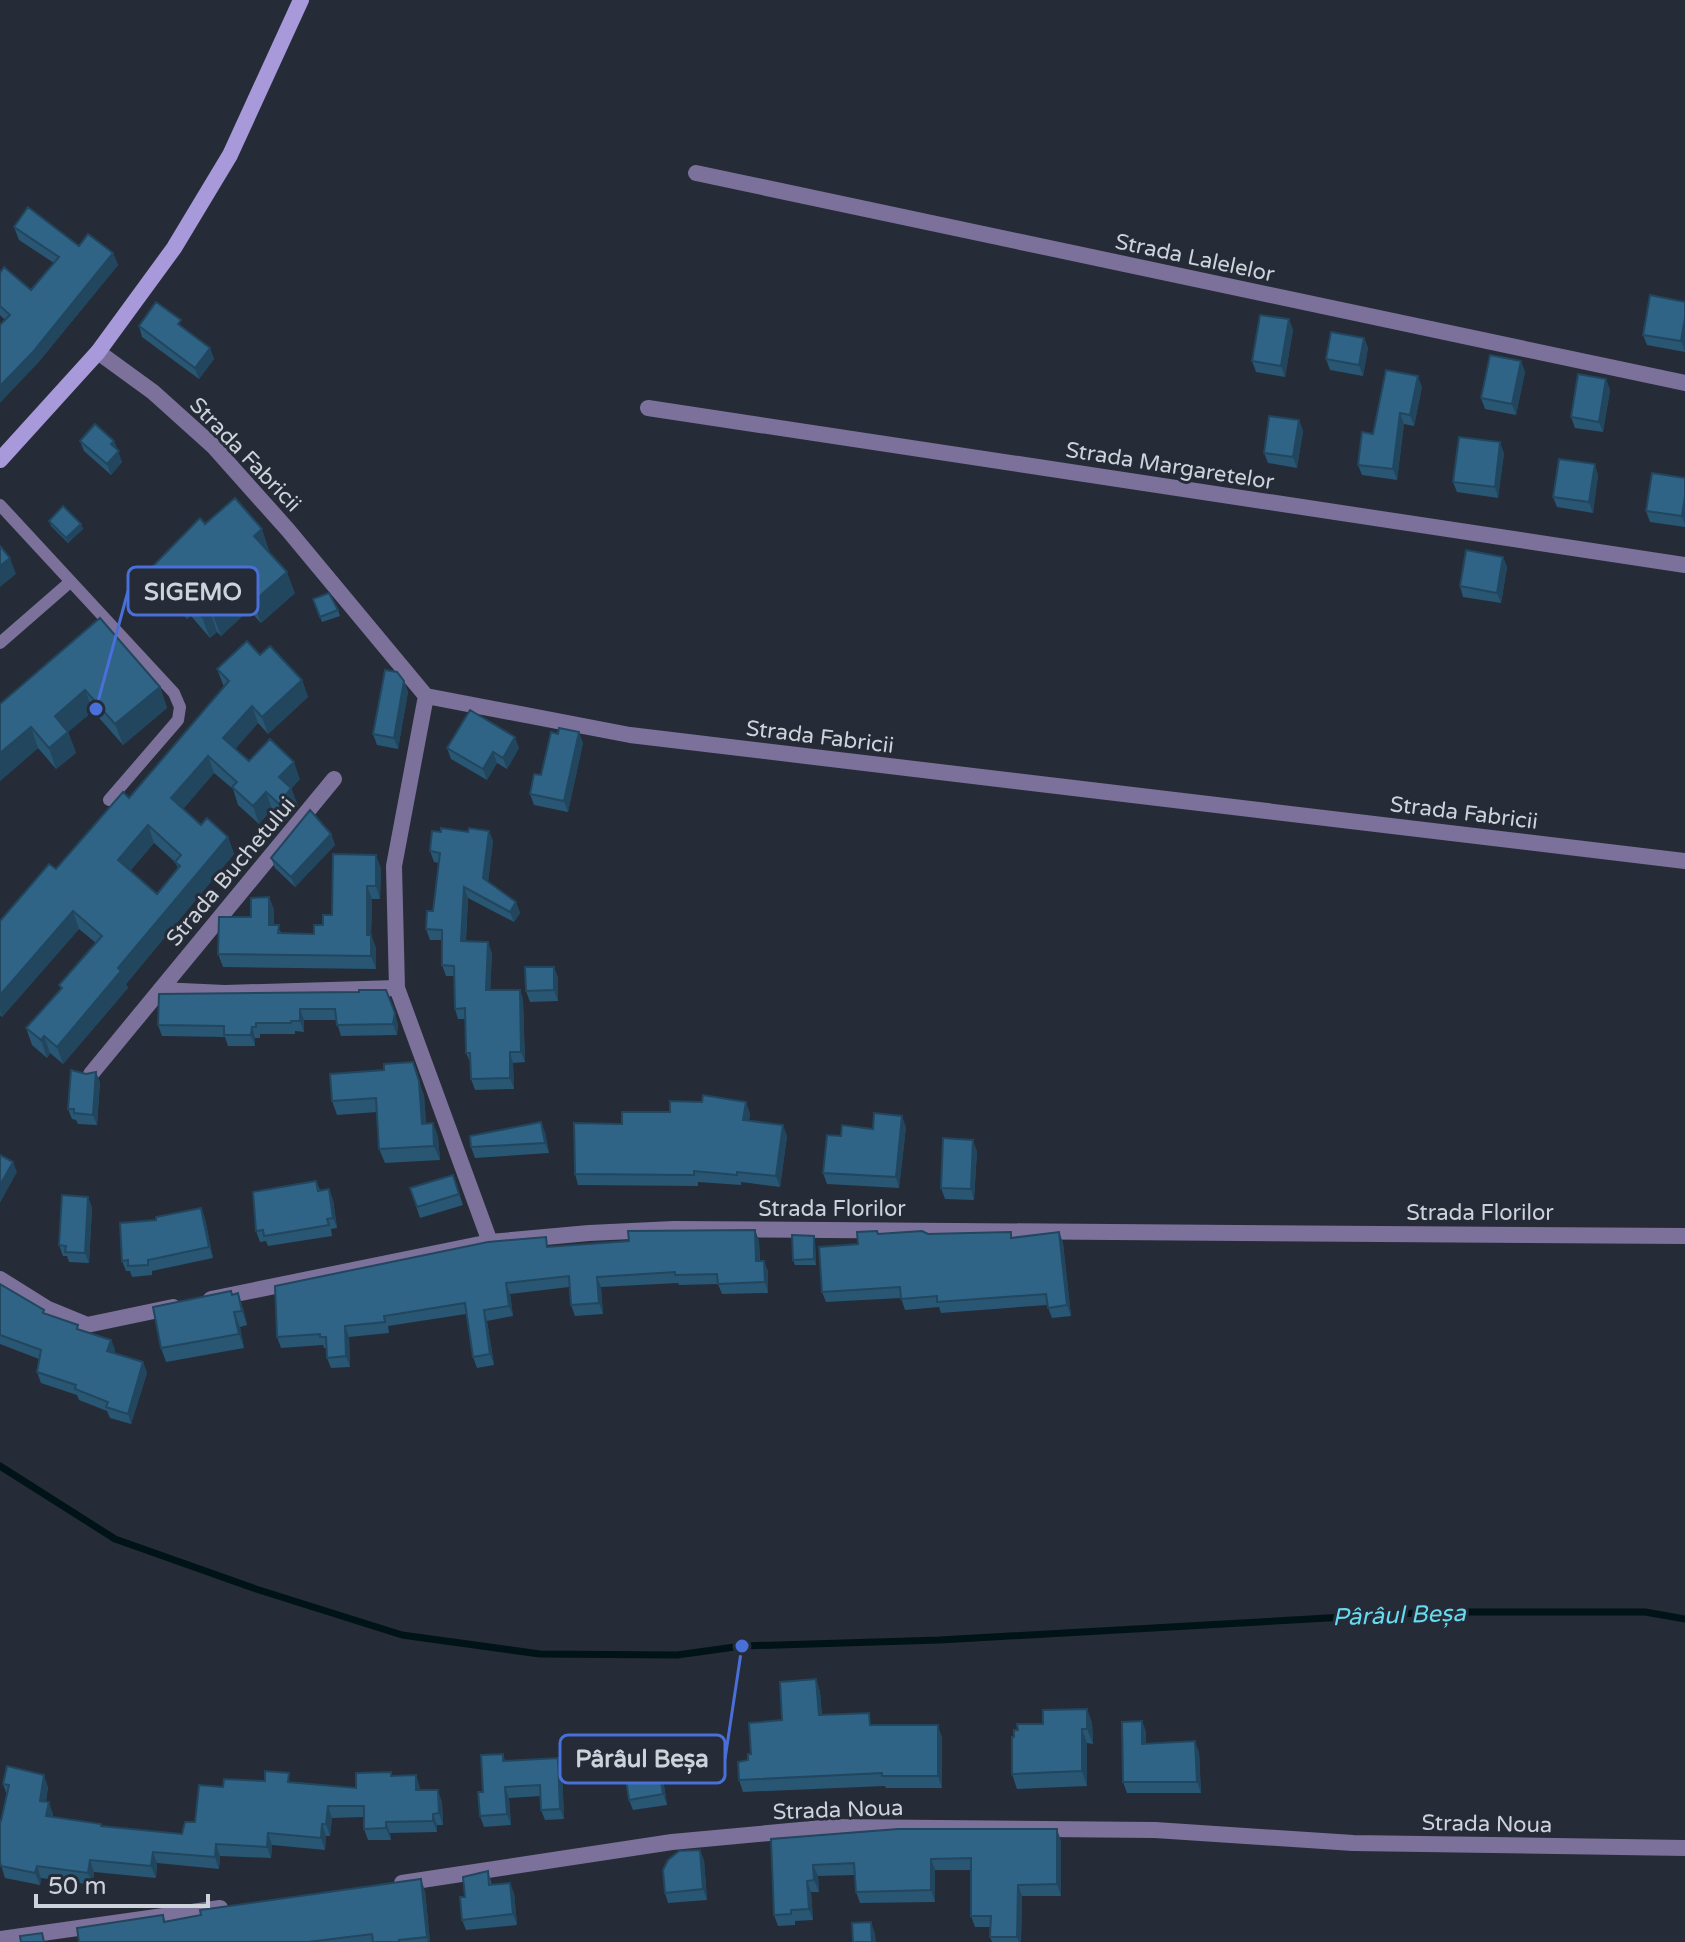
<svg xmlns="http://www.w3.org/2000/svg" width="1685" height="1942" viewBox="0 0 1685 1942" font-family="'Varela Round',sans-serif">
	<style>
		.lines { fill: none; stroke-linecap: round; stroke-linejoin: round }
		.stream { stroke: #001317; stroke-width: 7 }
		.lane { stroke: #7b719a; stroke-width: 12 }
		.street { stroke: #7b719a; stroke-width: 16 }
		.secondary { stroke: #a899da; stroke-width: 16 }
		.wall { fill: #285673; fill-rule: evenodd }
		.shaded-wall { fill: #21465e }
		.building { fill: #2f6486; stroke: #21465e; stroke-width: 2; fill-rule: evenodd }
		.labels { text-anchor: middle; stroke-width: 6; stroke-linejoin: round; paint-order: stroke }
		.street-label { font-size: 22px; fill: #ced2da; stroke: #252b37 }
		.water-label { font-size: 24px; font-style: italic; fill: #66daef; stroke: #252b37 }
		.leader { fill: none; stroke: #496fd8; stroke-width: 3 }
		.callout-dot { fill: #496fd8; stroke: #252b37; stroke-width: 3 }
		.callout { fill: #252b37; stroke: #496fd8; stroke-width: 3 }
		.callout-label { font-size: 24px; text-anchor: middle; font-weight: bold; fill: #ced2da }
	</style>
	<rect width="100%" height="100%" fill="#252b37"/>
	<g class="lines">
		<path class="stream" d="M0 1466 115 1539 256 1589 402 1635 540 1654 677 1655 742 1646 940 1640 1435 1612H1645L1685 1619"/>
		<path class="lane" d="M0 505 174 693 180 707 178 720 109 800
			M0 643 70 582"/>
		<path class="street" d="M696 173 1685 383
			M98 352 153 392 213 446 288 530 426 696 630 735 1685 861
			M648 408 1685 565
			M426 696 394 866 397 988 490 1242
			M160 990 225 993 397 988
			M91 1074 334 779
			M0 1279 48 1309 87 1325 173 1307
			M211 1299 490 1242 589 1233 674 1229 1685 1236
			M402 1883 672 1842 833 1827 1155 1830 1353 1843 1685 1848
			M0 1939 220 1908"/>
		<path class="secondary" d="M0 460 98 352 174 248 230 155 301 0"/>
	</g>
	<path class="wall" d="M14 227 79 246 113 253 118 265 37 364 5 320 0 315V273L31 290 54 263 19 240Z
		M1685 302V352L1647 345 1643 335Z
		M1289 319 1293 330 1285 377 1256 372 1252 361Z
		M139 326 184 328 210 348 214 359 199 379 142 337Z
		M1364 338 1368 348 1363 376 1330 370 1326 359Z
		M1521 361 1525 372 1516 415 1485 409 1481 398Z
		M1606 379 1610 390 1603 432 1575 428 1571 417Z
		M1422 387 1414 426 1404 424 1397 480 1362 475 1358 465 1373 434Z
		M1299 420 1303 431 1297 468 1268 463 1264 453Z
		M80 441H114L122 462 111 475 84 451Z
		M1504 453 1498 498 1457 492 1453 482Z
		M1598 475 1593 513 1557 507 1553 497Z
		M1685 478V527L1650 522 1646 511Z
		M49 521 81 524 83 529 68 543 51 526Z
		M205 524 269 550 268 551 295 593 261 623 249 610 221 636 217 632 210 638 191 616 187 619 159 588 152 567Z
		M1503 557 1507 567 1501 603 1463 597 1460 586Z
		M313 599 338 610 340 616 322 622Z
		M100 618 160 687 167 708 123 745 93 711 68 732 76 753 56 769 38 748 0 781V704Z
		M260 655 302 680 308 697 268 734 258 723 235 749 249 761 300 779 291 788 298 806 285 821 272 809 259 824 238 805 233 789 214 773 183 809 201 825 228 837 234 854 126 984 128 988 63 1064 50 1053 47 1058 32 1045 26 1028 61 990 59 985 96 943 79 929 2 1017 0 1015V921L56 869 129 798 224 687 217 669ZM154 843 175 862 178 868 157 894 130 871Z
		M404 681 408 692 398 749 377 745 373 734Z
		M583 743 568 812 534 805 530 794 541 775Z
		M447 748H519L507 769 497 763 487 780 451 759Z
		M489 831 493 841 488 882 516 902 520 913 514 922 468 898 466 941 492 953 490 990H520L523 1000 525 1062 513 1063 514 1089 475 1090 471 1079V1064L466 1053 465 1019H458L455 1009 454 976H446L442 965V940H430L426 929 433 911 439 863 434 862 430 851 441 832Z
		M331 834 335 845 295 887 275 868 271 858Z
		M381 868 380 899H372L371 935 376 948V969L223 967 218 954 269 897 274 910V925L282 933 314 934Z
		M554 967 558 978V1001L530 1002 526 991Z
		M359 992 398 1024 397 1035 341 1036 336 1020H304V1032L295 1031V1034H260V1038H255V1046H228L225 1037 162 1036 158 1025Z
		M100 1082 97 1125 78 1124 76 1120 72 1119 68 1109Z
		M424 1095 426 1124 433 1123 438 1137 440 1160 385 1163 379 1149 377 1112 337 1115 332 1101Z
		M750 1113 749 1121 787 1136 780 1187 741 1182V1185L698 1182V1186L578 1185 575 1174Z
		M906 1127 899 1188 827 1184 823 1173 841 1136 873 1129Z
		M545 1132 549 1153 475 1158 471 1147Z
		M977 1151 974 1200 945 1199 941 1188Z
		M453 1175 463 1205 420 1218 410 1188Z
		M316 1181 320 1190 329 1189 333 1200 337 1228 331 1229 332 1236 268 1246 266 1241 260 1242 256 1231Z
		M88 1197 92 1208 89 1263 69 1262 67 1256H63L59 1245Z
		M201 1208 205 1219 213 1258 152 1271V1275L132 1277 130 1271H126L122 1261 156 1220Z
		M755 1230 759 1241 760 1261 768 1271V1293L722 1294 718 1284 679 1285 678 1283 601 1287 603 1314 575 1316 571 1305 569 1287 510 1294 513 1316 487 1321 494 1365 477 1368 473 1357 466 1314 388 1326 389 1333 349 1337 350 1367 331 1368 327 1358V1348H324L323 1345 281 1348 277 1337 550 1247Z
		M1059 1232 1063 1243 1071 1316 1052 1318 1047 1305 941 1313 939 1307 905 1310 901 1298 826 1302 822 1292 858 1244 878 1234H928L1013 1238Z
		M815 1241 816 1265H795L793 1260Z
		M0 1284 45 1314 80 1330 111 1340 115 1350 114 1353 143 1362 147 1373 131 1424 110 1418 107 1411 79 1400 77 1395 41 1383 37 1372 39 1359 0 1344Z
		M233 1295 243 1308 247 1325 240 1327 244 1348 166 1362 161 1348Z
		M816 1679 820 1692 822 1715 942 1737V1788H886L885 1786 743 1792 739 1780 751 1754 782 1720Z
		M1087 1709 1092 1723 1093 1744 1087 1743V1786L1017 1789 1012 1774 1014 1737 1043 1724Z
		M1142 1721 1146 1732V1744L1199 1752 1201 1793H1127L1123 1782Z
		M503 1754 505 1761 558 1758 562 1769 564 1819 545 1820 541 1810V1796L509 1798 511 1825 484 1827 480 1816 483 1792Z
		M659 1768 663 1779 667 1805 633 1810 629 1800 652 1769Z
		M416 1775 420 1790 442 1802 443 1825H437V1832L390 1833 391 1840H368L364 1829V1817L332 1818 330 1836H326L325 1850 272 1845 271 1858 220 1856 219 1869 157 1863 156 1878 94 1872 93 1885 41 1878 40 1885 5 1878 0 1862 7 1795 3 1784 48 1787 46 1802 53 1814V1817L102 1826 182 1834 195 1822 223 1787 293 1782 356 1788 392 1776Z
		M771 1839 1061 1841V1896H1022L1021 1942H992L990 1937 991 1927H975L971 1916V1870H935V1902L860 1903 856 1892 855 1875 818 1876 819 1892H811L813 1920 795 1921V1925L778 1926 774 1915Z
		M704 1860 707 1900 668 1903 665 1893Z
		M488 1871 492 1885 514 1893 517 1925 466 1930 462 1920 465 1897Z
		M425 1891 430 1942H79L163 1915 165 1921Z"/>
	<path class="shaded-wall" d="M113 253 118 265 37 364 0 403V386Z
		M1685 318V352L1681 341Z
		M1289 319 1293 330 1285 377 1281 366Z
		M1364 338 1368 348 1363 376 1359 365Z
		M210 348 214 359 199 379 195 368Z
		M1521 361 1525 372 1516 415 1512 404Z
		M1418 376 1422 387 1414 426 1410 415Z
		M1606 379 1610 390 1603 432 1599 422Z
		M1400 413 1404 424 1397 480 1393 469Z
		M1299 420 1303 431 1297 468 1293 457Z
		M114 441 122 462 111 475 107 464 111 444Z
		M1500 442 1504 453 1498 498 1495 487Z
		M1595 464 1598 475 1593 513 1589 502Z
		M1685 496V525L1682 516Z
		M81 524 83 529 68 543 66 538Z
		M262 529 269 550 262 557 254 536Z
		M1503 557 1507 567 1501 603 1497 593Z
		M10 558 16 574 0 587V566Z
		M287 572 295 593 261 623 253 602Z
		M242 589 249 610 221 636 213 615Z
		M183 595 191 616 187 619 180 598Z
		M210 611 217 632 210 638 202 617Z
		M302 680 308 697 268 734 262 717Z
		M404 681 408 692 398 749 394 738Z
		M160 687 167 708 123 745 115 724Z
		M85 690 93 711 68 732 76 753 56 769 49 748 55 716Z
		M252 706 258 723 230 755 223 738Z
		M31 727 38 748 0 781V753Z
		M579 732 583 743 568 812 564 801Z
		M515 737 519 748 507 769 503 758Z
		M493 752 497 763 487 780 483 769Z
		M208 756 214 773 177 816 171 798Z
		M294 762 300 779 286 795 279 777Z
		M291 788 298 806 285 821 279 804Z
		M266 792 272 809 259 824 253 806Z
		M148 825 154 843 124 877 118 860Z
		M489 831 493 841 487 889 483 878Z
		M331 834 335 845 295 887 291 877Z
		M228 837 234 854 126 984 128 988 63 1064 57 1047 118 968Z
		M376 855 381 868 380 899 376 886Z
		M367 886 372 899 371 935 376 948V969L371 956 367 935Z
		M464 887 468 898 465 952 461 941Z
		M269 897 274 910V938L269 925Z
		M516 902 520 913 514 922 510 912Z
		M73 911 79 929 2 1017 0 1011V995Z
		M488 942 492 953 490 1001 486 990Z
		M554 967 558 978V1001L554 990Z
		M520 990 523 1000 525 1062 521 1052Z
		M300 1009 304 1020V1032L300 1021Z
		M395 1013 398 1024 397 1035 393 1024Z
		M252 1027 255 1038V1046L251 1035Z
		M44 1036 50 1053 47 1058 41 1040Z
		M510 1052 513 1063 514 1089 510 1078Z
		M96 1072 100 1082 97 1125 93 1115Z
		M419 1081 424 1095 427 1138 422 1124Z
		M746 1102 750 1113 747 1131 743 1120Z
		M902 1116 906 1127 899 1188 896 1177Z
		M541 1122 545 1132 549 1153 545 1143Z
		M433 1123 438 1137 440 1160 434 1146Z
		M783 1125 787 1136 780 1187 776 1176Z
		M973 1140 977 1151 974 1200 971 1189Z
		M13 1162 17 1172 0 1203V1185Z
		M329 1189 333 1200 337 1228 333 1218Z
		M88 1197 92 1208 89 1263 85 1253Z
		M201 1208 205 1219 213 1258 209 1247Z
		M755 1230 759 1241 760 1272 756 1261Z
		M1059 1232 1063 1243 1071 1316 1067 1305Z
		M814 1236 815 1241 816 1265 814 1259Z
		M764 1261 768 1271V1293L765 1282Z
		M597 1277 601 1287 603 1314 599 1303Z
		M506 1283 510 1294 513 1316 509 1306Z
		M238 1293 243 1308 247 1325 242 1311Z
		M484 1310 487 1321 494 1365 490 1354Z
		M234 1312 240 1327 244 1348 239 1334Z
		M345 1326 349 1337 350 1367 346 1356Z
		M111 1340 115 1350 111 1362 107 1351Z
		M143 1362 147 1373 131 1424 128 1414Z
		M816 1679 820 1692 823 1727 819 1715Z
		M1087 1709 1092 1723 1093 1744 1087 1729Z
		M1142 1721 1146 1732V1755L1142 1744Z
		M938 1725 942 1737V1788L938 1776Z
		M1082 1729 1087 1743V1786L1082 1771Z
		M1195 1741 1199 1752 1201 1793 1197 1782Z
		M558 1758 562 1769 564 1819 560 1809Z
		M659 1768 663 1779 667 1805 663 1794Z
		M44 1775 48 1787 44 1812 40 1801Z
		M416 1775 420 1787V1802L416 1790Z
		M505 1787 509 1798 511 1825 507 1814Z
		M438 1790 442 1802 443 1825 439 1813Z
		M49 1802 53 1814 50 1828 46 1816Z
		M328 1806 332 1818 330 1836 326 1824Z
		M433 1814 437 1825V1832L433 1821Z
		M386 1822 390 1833 391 1840 386 1828Z
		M322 1824 326 1836 325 1850 321 1838Z
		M1057 1829 1061 1841V1896L1057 1884Z
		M268 1833 272 1845 271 1858 267 1847Z
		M216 1844 220 1856 219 1869 215 1857Z
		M700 1850 704 1860 707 1900 703 1889Z
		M153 1852 157 1863 156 1878 151 1866Z
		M931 1859 935 1870V1902L931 1890Z
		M90 1860 94 1872 93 1885 88 1873Z
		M813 1865 818 1876 819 1892 814 1880Z
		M37 1866 41 1878 40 1885 35 1873Z
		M421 1879 425 1891 430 1942H428L427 1937Z
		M807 1881 811 1892 813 1920 809 1909Z
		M510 1883 514 1893 517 1925 513 1914Z
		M1018 1885 1022 1896 1021 1942H1019L1017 1937Z
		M871 1922 875 1933 876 1942H872Z"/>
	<path class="building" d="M28 207 79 246 88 234 113 253 33 352 0 386V325L10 315 0 306V273L4 267 31 290 59 257 14 227Z
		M1650 295 1685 302V318L1681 341 1643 335Z
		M156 302 181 320 178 324 210 348 195 368 139 326Z
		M1260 315 1289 319 1281 366 1252 361Z
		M1331 332 1364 338 1359 365 1326 359Z
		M1490 355 1521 361 1512 404 1481 398Z
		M1386 370 1418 376 1410 415 1400 413 1393 469 1358 465 1362 432 1373 434Z
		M1578 374 1606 379 1599 422 1571 417Z
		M1269 416 1299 420 1293 457 1264 453Z
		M95 424 114 441 111 444 119 451 107 464 80 441Z
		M1459 437 1500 442 1495 487 1453 482Z
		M1559 459 1595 464 1589 502 1553 497Z
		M1652 473 1685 478V496L1682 516 1646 511Z
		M235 498 262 529 254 536 287 572 253 602 242 589 213 615 210 611 202 617 183 595 180 598 152 567 200 518 205 524Z
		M63 506 81 524 66 538 49 521Z
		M0 546 10 558 0 566Z
		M1466 550 1503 557 1497 593 1460 586Z
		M329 593 338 610 320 617 313 599Z
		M100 618 160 687 115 724 85 690 55 716 68 732 49 748 31 727 0 753V704Z
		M247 641 260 655 270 646 302 680 262 717 252 706 223 738 249 761 270 739 294 762 279 777 291 788 279 804 266 792 253 806 232 787 237 782 208 756 171 798 201 825 207 818 228 837 118 968 121 971 57 1047 44 1036 41 1040 26 1028 62 988 59 985 102 936 73 911 0 995V921L49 864 56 869 123 792 129 798 229 681 217 669ZM148 825 181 855 175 862 180 866 157 894 118 860Z
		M385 670 397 672 404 681 394 738 373 734Z
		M470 710 515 737 503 758 493 752 483 769 447 748Z
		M559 728 579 732 564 801 530 794 534 774 541 775 551 732 558 734Z
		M310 810 331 834 291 877 271 858Z
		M441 828 468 832 469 828 489 831 483 878 516 902 510 912 464 887 461 941 488 942 486 990H520L521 1052H510V1078L471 1079 470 1053H466L465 1008 455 1009 454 966 442 965V930L426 929 427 911H433L440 853 430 851 432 831 441 832Z
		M333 854 376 855V886H367V935H371V956L218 954 219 917H251V898L269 897V925H279L278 933 314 934V925H323V915H332Z
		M525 967H554V990L526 991Z
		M359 990H386L395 1013 393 1024 337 1025 335 1009H300V1021H291V1023H256V1027H252L251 1035H224V1026L158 1025 159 994 359 992Z
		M413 1062 419 1081 422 1124 433 1123 434 1146 379 1149 376 1098 332 1101 330 1074 384 1070V1064Z
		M71 1070 86 1074 96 1072 93 1115 74 1113V1109H68Z
		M703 1095 746 1102 743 1120 783 1125 776 1176 737 1172V1175L694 1171V1175L575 1174 574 1123 622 1124V1112H670V1101L702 1102Z
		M874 1113 902 1116 896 1177 823 1173 827 1135 841 1136 842 1125 873 1129Z
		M541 1122 545 1143 471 1147 470 1136Z
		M943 1138 973 1140 971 1189 941 1188Z
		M0 1155 13 1162 0 1185Z
		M453 1175 459 1194 417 1207 410 1188Z
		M316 1181 318 1191 329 1189 333 1218 327 1219 329 1225 264 1236 263 1230 256 1231 253 1192Z
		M62 1195 88 1197 85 1253 65 1252 66 1246 59 1245Z
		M201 1208 209 1247 148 1260V1265L128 1266V1260L122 1261 120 1223 156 1220V1217Z
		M755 1230 756 1261H764L765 1282 718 1284 717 1274 675 1275V1272L597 1277 599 1303 571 1305 569 1276 506 1283 509 1306 484 1310 490 1354 473 1357 465 1303 384 1316 385 1322 345 1326 346 1356 327 1358 326 1337H320V1334L277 1337 275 1286 488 1242 546 1237 547 1247 629 1241 628 1231Z
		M877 1231 878 1234 922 1231 928 1234 1011 1232V1238L1059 1232 1067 1305 1048 1308 1046 1294 937 1302V1296L901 1299 900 1287 822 1292 819 1247 858 1244 857 1232Z
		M792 1235 814 1236V1259L793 1260Z
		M0 1284 44 1310 43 1313 78 1325 77 1329 111 1340 107 1351 143 1362 128 1414 106 1407 108 1402 75 1389 76 1385 37 1372 41 1350 0 1335Z
		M231 1291 232 1295 238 1293 242 1311 234 1312 239 1334 161 1348 153 1307Z
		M816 1679 819 1715 869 1713 870 1725H938V1776H882V1773L739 1780 738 1762 748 1760V1754H751L749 1723 782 1720 780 1682Z
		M1087 1709V1729H1082V1771L1012 1774V1737H1014V1730H1018L1017 1724H1043V1710Z
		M1142 1721V1744L1195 1741 1197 1782H1123L1122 1722Z
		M503 1754V1761L558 1758 560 1809 541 1810 540 1785 505 1787 507 1814 480 1816 478 1792H483L481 1755Z
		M650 1762V1769L659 1768 663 1794 629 1800 625 1774 632 1773 631 1764Z
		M7 1766 44 1775 40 1801 49 1802 46 1816 101 1824V1826L182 1834 185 1822H195L199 1785 223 1787 224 1779 265 1781V1771L289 1773 288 1782 356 1788V1773L391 1772V1776L416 1775V1790H438L439 1813 433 1814V1821L386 1822V1828L364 1829V1806H328L326 1824H322L321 1838 268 1833 267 1847 216 1844 215 1857 153 1852 151 1866 90 1860 88 1873 37 1866 35 1873 1 1866 0 1862V1821H1L9 1785 3 1784Z
		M898 1829H1057V1884L1018 1885 1017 1937H990L991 1916H971V1858L931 1859V1890L856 1892 854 1863 813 1865 814 1880 807 1881 809 1909 791 1910V1914L774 1915 771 1839Z
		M700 1850 703 1889 665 1893 663 1870 668 1860 679 1851Z
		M488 1871 489 1885 510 1883 513 1914 462 1920 460 1897H465L463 1877Z
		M421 1879 427 1937 399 1940V1942H373L372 1934 308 1942H79L77 1928 163 1915 164 1922 201 1915 200 1910Z
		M871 1922 872 1942H853L852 1923Z
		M42 1933 44 1942H21L20 1936Z"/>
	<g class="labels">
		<g class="street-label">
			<text transform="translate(1195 257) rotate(12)" y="8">Strada Lalelelor</text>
			<text transform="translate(246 454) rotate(46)" y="8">Strada Fabricii</text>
			<text transform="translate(1170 465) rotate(9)" y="8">Strada Margaretelor</text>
			<text transform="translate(820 736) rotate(7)" y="8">Strada Fabricii</text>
			<text transform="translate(1464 812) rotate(7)" y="8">Strada Fabricii</text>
			<text transform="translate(230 871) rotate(-50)" y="8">Strada Buchetului</text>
			<text x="832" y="1216">Strada Florilor</text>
			<text x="1480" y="1220">Strada Florilor</text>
			<text transform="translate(838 1809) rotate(-2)" y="8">Strada Noua</text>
			<text transform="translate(1487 1823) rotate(1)" y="8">Strada Noua</text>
		</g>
		<g class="water-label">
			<text transform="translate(1399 1615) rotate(-2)" y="8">Pârâul Beșa</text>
		</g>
	</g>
	<path class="leader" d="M96 709L128 591M742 1646L725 1759"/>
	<g class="callout-dot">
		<circle cx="96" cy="709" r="8"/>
		<circle cx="742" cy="1646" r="8"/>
	</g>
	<g class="callout">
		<rect x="128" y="567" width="130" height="48" rx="8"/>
		<rect x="560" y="1735" width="165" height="48" rx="8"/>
	</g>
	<g class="callout-label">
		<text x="193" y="600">SIGEMO</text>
		<text x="642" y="1767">Pârâul Beșa</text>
	</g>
	<path d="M36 1894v12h172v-12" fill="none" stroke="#ced2da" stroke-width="4"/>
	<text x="48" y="1894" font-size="24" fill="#ced2da" stroke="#252b37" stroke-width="6" paint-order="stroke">50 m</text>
</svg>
